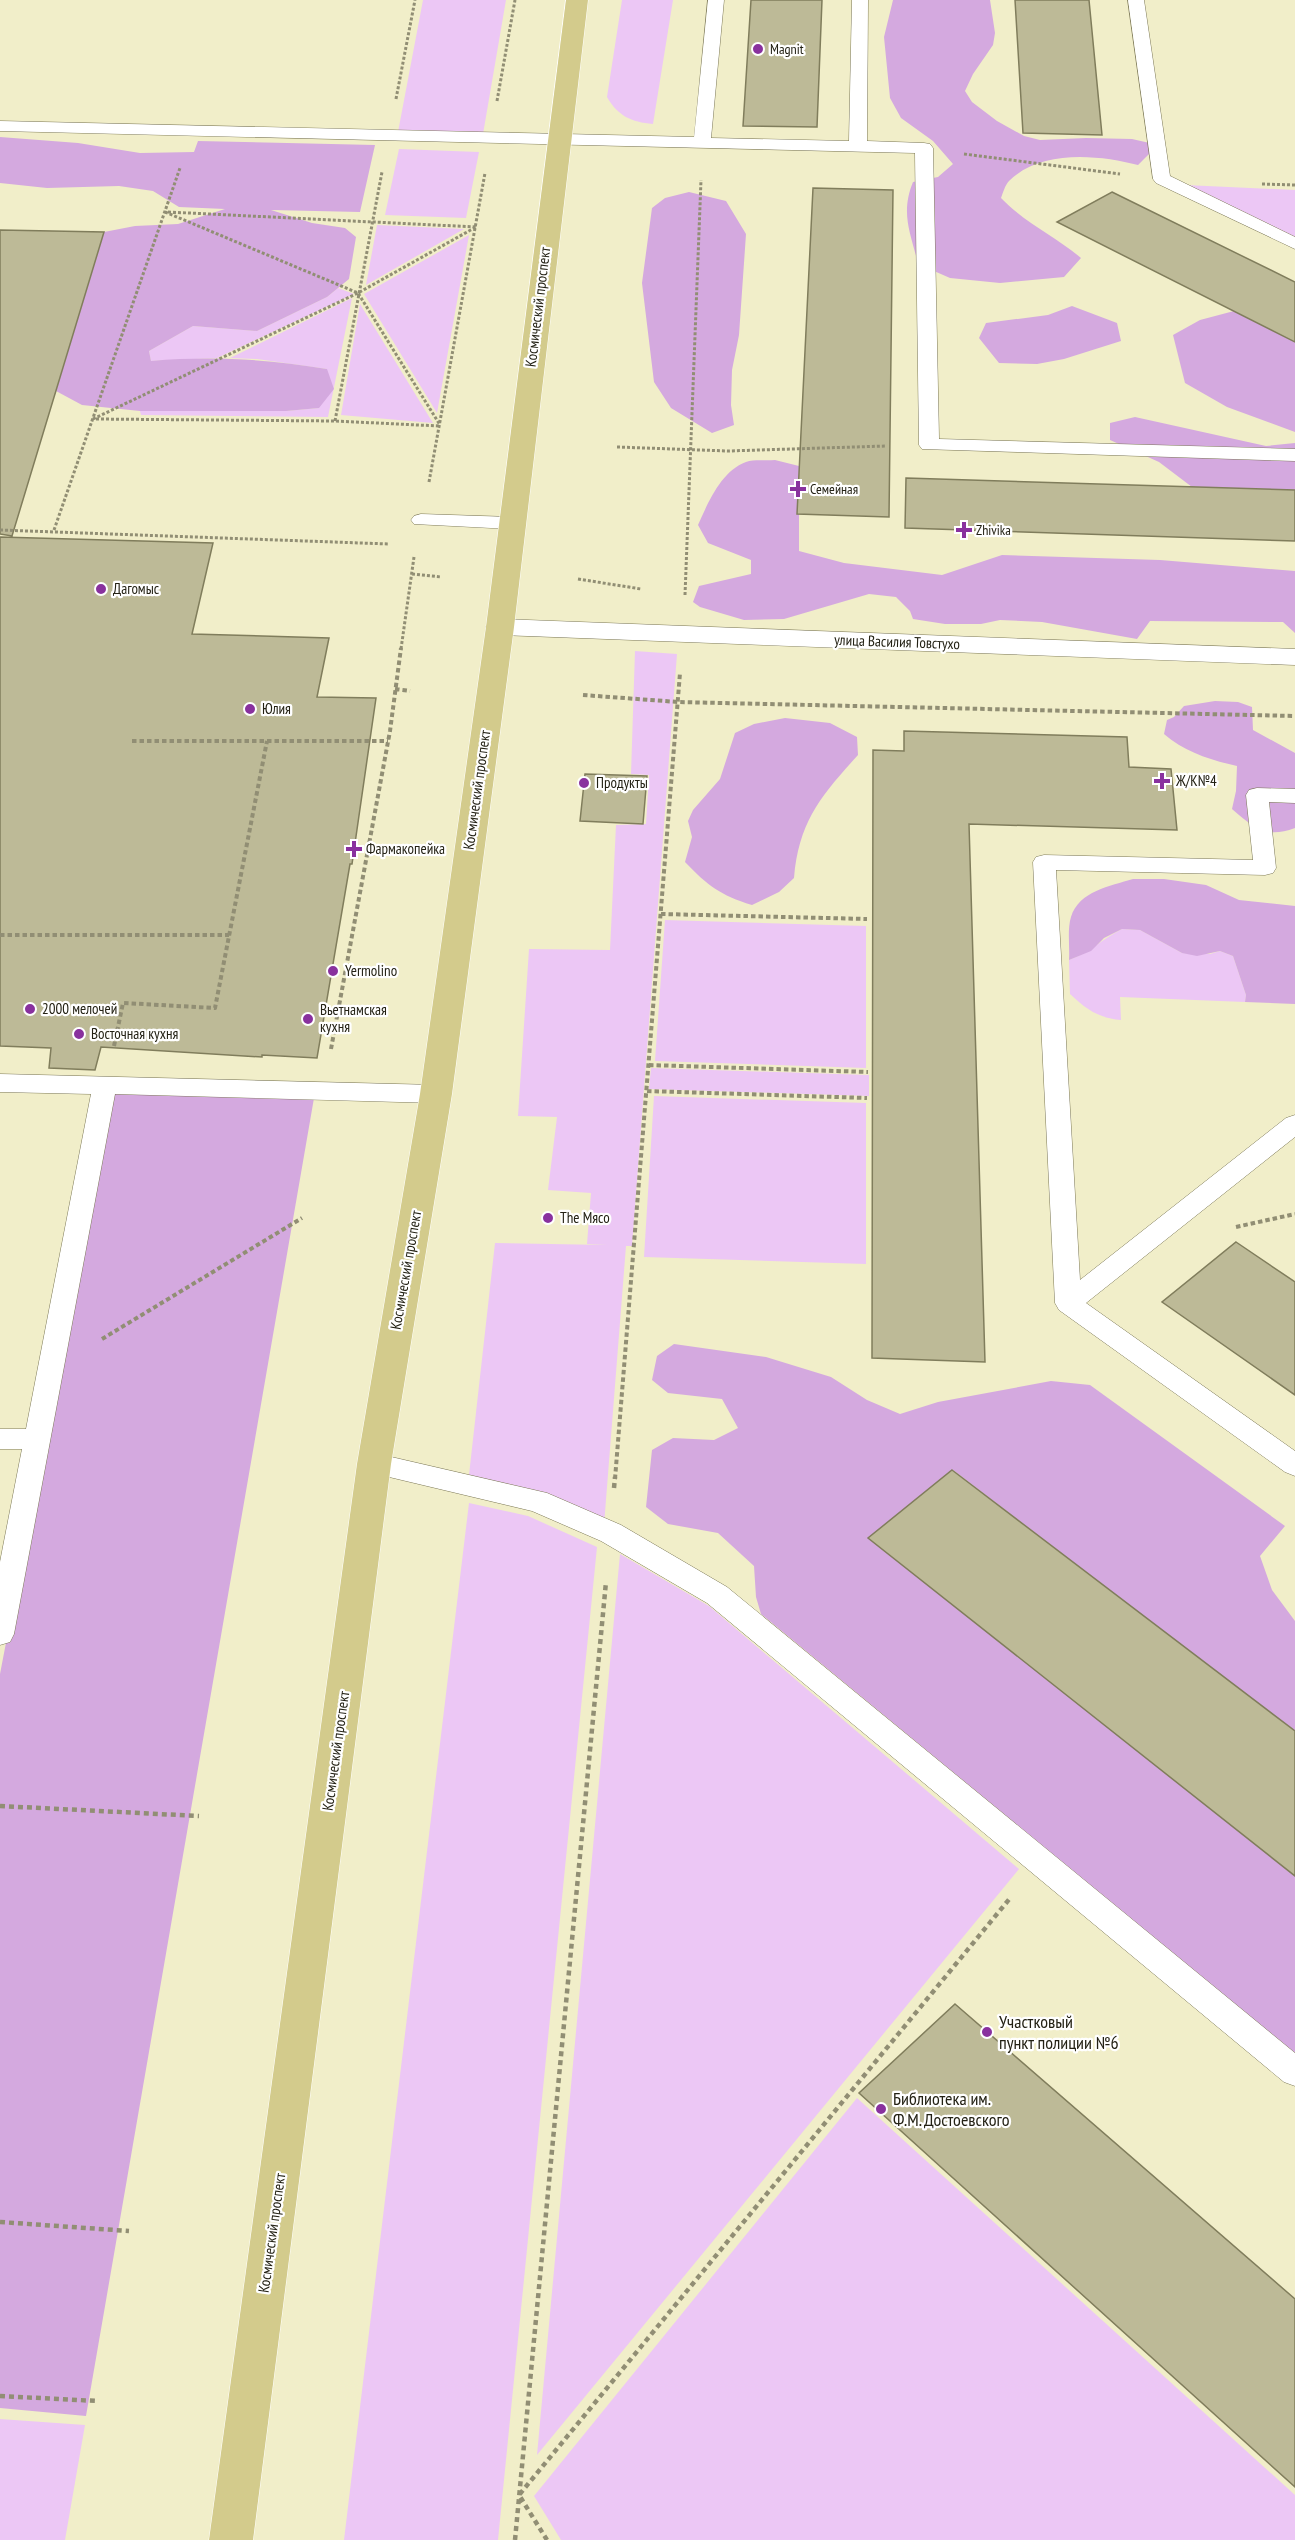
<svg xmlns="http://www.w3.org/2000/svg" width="1295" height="2540" viewBox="0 0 1295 2540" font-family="'PT Sans Narrow',sans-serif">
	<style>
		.green { fill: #ecc7f5 }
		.forest { fill: #d4a9df }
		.building { fill: #bdba97; stroke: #807d5c; stroke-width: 1.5 }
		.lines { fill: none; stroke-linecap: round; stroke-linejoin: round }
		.lane-casing { stroke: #7c7857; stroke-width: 1 }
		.street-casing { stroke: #7c7857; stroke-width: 1 }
		.primary-casing { stroke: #fff; stroke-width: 1 }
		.path-far2 { stroke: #918e74; stroke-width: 3; stroke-dasharray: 3 2; stroke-linecap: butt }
		.path-far1 { stroke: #918e74; stroke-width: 4; stroke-dasharray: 4.5 3; stroke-linecap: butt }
		.path { stroke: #918e74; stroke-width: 4.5; stroke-dasharray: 5 4; stroke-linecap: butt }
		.lane { fill: #fff; fill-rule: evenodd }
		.street { fill: #fff; fill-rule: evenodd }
		.primary { fill: #d3cb8c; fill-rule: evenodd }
		.poi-dot { fill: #89319e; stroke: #fff; stroke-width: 2 }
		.labels { text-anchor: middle; stroke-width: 4.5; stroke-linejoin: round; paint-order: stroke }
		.far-poi-label { font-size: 14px; fill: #232114; stroke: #fff; text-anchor: start }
		.street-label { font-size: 15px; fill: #232114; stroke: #fff }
		.poi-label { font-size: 15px; fill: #232114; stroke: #fff; text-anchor: start }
		.near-poi-label { font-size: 18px; fill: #232114; stroke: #fff; text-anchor: start }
	</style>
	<rect width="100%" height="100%" fill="#f1eec9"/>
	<path class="green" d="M423 0H506L483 134 398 132Z
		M622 0H673L653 124C631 122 618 116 607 97Z
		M399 149 479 152 466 218 385 215Z
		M1185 185 1295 190V237Z
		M377 225 464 229 366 285Z
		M469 235 437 413 364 294Z
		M338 288 354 294 217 358 151 361 149 351 193 326 257 331 327 297Z
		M352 298 328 417 141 415 140 411H286L319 408 327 369 257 359 230 358Z
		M360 304 433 423 341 415Z
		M635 651 677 654 632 1246H626L604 1525 534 1492 469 1475 495 1243 607 1245 587 1244 591 1193 548 1190 557 1117 518 1116 529 949 610 950 616 825 646 824 649 775 631 774Z
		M665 920 866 926V1068L655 1061Z
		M1122 929 1140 930 1182 953 1210 954 1220 951 1233 956 1246 995 1245 1002 1120 997 1121 1020C1098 1018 1086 1009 1070 994L1069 960C1091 952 1102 939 1122 929Z
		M651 1068 869 1075V1096L649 1089Z
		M654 1096 866 1103V1264L644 1257Z
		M469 1503 528 1516 597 1547 498 2540H344Z
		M620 1554 709 1606 1019 1869 537 2455Z
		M857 2098 1295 2495V2540H561L534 2496Z
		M0 2419 85 2425 65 2540H0Z"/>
	<path class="forest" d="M893 0H990L995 33 993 45 973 74 965 91 972 102 997 121 1024 136 1040 140 1086 138 1132 139 1154 144 1151 152 1138 165C1099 155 1041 149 1009 181 1005 185 1003 193 1001 198 1025 223 1055 236 1081 258L1064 277 1000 283 950 278 918 264C911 233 900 214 913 182L938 177 953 164 933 141 901 118 890 98 884 37Z
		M0 137 78 143 140 153 194 152 198 141 375 145 360 212 271 210 312 223 345 228 356 237 349 279 327 297 257 331 193 326 149 351 151 361C212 356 267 359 327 369L334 389 319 408 286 411H140L82 405 56 391 104 232 135 226 178 224 225 209 179 207 153 191 119 186 47 188 0 183Z
		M689 192 726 201 746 234 739 335 732 370 731 405 734 425 712 433 671 408 654 382 642 283 652 208 665 198Z
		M1072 306 1117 323 1121 341 1064 359 1037 364 999 363 979 338 986 323 1048 315Z
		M1234 311 1295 342V432L1227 407 1185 383 1173 335 1200 320Z
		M1135 417 1266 446 1295 443V490L1192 487 1159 462 1110 440V423Z
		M775 460 799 466V551L844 563 942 575 1002 555 1160 560 1295 571V633L1283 622 1150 621 1137 639 1042 622 1000 620 981 624H945L913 619 910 611 896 597 869 594 784 619 744 620 700 607 693 602 699 586 751 574V560L708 543 698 525C708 503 721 471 746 462 754 459 766 461 775 460Z
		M1215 701 1238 702 1252 707 1253 730 1295 753V828C1266 839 1254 828 1232 809L1236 791 1237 766C1210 760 1185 752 1164 734L1167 720 1174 717 1184 706Z
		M785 718 830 723 857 737 858 755C821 796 799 821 794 878L779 892 752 905C720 895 708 886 685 862L692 837 688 821 693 810 720 779 735 733 754 724Z
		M1133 879H1164L1206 885 1239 900 1295 906V1004L1245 1002 1246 995 1233 956 1220 951 1197 956 1182 953 1140 930 1122 929 1104 938 1091 951 1069 960C1070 947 1067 930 1071 917 1079 891 1110 886 1133 879Z
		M112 1091 314 1098 86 2416 0 2408V1674Z
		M674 1344 766 1357 831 1377 867 1400 900 1414 938 1402 1051 1381 1090 1385 1285 1526 1260 1556 1272 1590 1295 1621V1732L953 1470 869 1538 1295 1875V2054L761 1614 756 1597 754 1566 718 1533 668 1524 646 1507 652 1450 673 1438 714 1440 738 1428 722 1399 668 1393 652 1380 657 1356Z"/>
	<path class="building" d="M751 0H822L817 127 743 126Z
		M1015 0H1089L1102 135 1023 133Z
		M813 188 893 190 889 517 797 514Z
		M1112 192 1295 282V342L1057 222Z
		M0 230 104 232 12 536 0 534Z
		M906 478 1295 490V541L905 528Z
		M0 537 213 543 192 634 329 638 317 697 376 698 352 864H350L317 1058 262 1055V1057L101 1047 95 1070 49 1068 51 1048 0 1046Z
		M904 731 1127 737 1129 767 1171 769 1177 830 969 824 985 1362 872 1358 873 750 904 751Z
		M585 774 647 776 643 824 580 821Z
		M1236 1242 1295 1282V1395L1162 1302Z
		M952 1470 1295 1731V1876L868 1538Z
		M955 2004 1295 2299V2487L859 2093Z"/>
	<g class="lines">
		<defs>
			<path id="lane" d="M708 0H724L711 138 849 141 852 0H868L867 141 924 143 930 144 933 148 939 439 1295 449V461L922 449 919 445 915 153 0 131V121L694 137Z
				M1128 0H1144L1170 176 1295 237V249L1156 183 1153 179Z
				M421 514 512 517 519 519 522 523 519 527 512 529 414 524 411 520 414 516Z
				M1257 788 1295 789V803L1269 802 1276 868 1273 873 1265 875 1056 870 1080 1280 1286 1118 1295 1115V1137L1086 1303 1295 1451V1476L1285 1472 1059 1310 1055 1303 1033 862 1036 857 1044 855 1253 860 1246 795 1249 790Z
				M0 1074 436 1085 445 1088 448 1094 445 1100 436 1103 115 1094 14 1634 10 1642 0 1645V1562L22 1449H0V1429H26L91 1094 0 1092Z
				M374 1453 547 1493 621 1525 727 1587 1295 2053V2086L1284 2082 707 1603 601 1541 532 1511 364 1471 361 1464 364 1457Z"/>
			<path id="street" d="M500 619 1295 649V665L500 635 490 633 486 627 490 621Z"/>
			<path id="primary" d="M566 0H588L514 627 452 1094 391 1464 253 2540H209L357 1464 420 1094 486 627Z"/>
		</defs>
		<use href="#lane" class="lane-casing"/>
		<use href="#street" class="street-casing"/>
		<use href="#primary" class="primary-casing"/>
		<path class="path-far2" d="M396 99 415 0
			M497 101 515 0
			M964 154 1120 174
			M1262 184 1295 185
			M165 212 358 293 440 425
			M168 212 476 227
			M93 419 358 293 476 227
			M96 419 335 421 439 426
			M335 421 382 172
			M617 447 728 451 886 446
			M429 482 485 173
			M0 530 389 544
			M54 530 180 168
			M412 574 441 577
			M578 579 641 589
			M685 595 701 180
			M401 649 414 557"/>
		<path class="path-far1" d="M395 689 410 691
			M583 695 678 702 1295 716
			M132 741H388
			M661 914 867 919
			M0 935H229
			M114 1046 123 1003 215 1008 267 741
			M331 1049 390 731 401 648
			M649 1065 868 1072
			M647 1091 867 1098
			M1236 1227 1295 1214
			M102 1339 302 1218
			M615 1479 680 673"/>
		<path class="path" d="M614 1488 615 1477
			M0 1806 199 1816
			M0 2222 129 2231
			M0 2396 98 2401
			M515 2540 606 1582
			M547 2540 519 2495 1011 1897"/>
		<use href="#lane" class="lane"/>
		<use href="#street" class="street"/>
		<use href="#primary" class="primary"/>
	</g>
	<g class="poi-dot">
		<circle cx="758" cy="49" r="6"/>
		<path d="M795 480h6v6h6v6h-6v6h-6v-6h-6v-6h6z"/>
		<path d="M961 521h6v6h6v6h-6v6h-6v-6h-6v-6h6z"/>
		<circle cx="101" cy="589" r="6"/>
		<circle cx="250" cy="709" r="6"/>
		<path d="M1159 772h6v6h6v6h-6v6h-6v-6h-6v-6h6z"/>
		<circle cx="584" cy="783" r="6"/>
		<path d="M351 840h6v6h6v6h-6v6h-6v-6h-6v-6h6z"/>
		<circle cx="333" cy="971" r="6"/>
		<circle cx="30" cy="1009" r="6"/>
		<circle cx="308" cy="1019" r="6"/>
		<circle cx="79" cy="1034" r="6"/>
		<circle cx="548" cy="1218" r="6"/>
		<circle cx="987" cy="2032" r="6"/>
		<circle cx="881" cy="2109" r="6"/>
	</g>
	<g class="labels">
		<g class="far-poi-label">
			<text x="770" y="54">Magnit</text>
			<text x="810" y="494">Семейная</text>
			<text x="976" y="535">Zhivika</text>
		</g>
		<g class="street-label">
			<text transform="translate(538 307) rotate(-83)" y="5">Космический проспект</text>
			<text transform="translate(897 642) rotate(2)" y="5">улица Василия Товстухо</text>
			<text transform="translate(477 790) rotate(-82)" y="5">Космический проспект</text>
			<text transform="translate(406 1270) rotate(-80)" y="5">Космический проспект</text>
			<text transform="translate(336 1751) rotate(-82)" y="5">Космический проспект</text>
			<text transform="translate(272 2233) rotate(-82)" y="5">Космический проспект</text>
		</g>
		<g class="poi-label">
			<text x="113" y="594">Дагомыс</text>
			<text x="262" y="714">Юлия</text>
			<text x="1176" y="786">Ж/К№4</text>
			<text x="596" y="788">Продукты</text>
			<text x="366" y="854">Фармакопейка</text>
			<text x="345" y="976">Yermolino</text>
			<text x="42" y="1014">2000 мелочей</text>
			<text x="320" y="1015">Вьетнамская<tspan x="320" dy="17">кухня</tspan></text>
			<text x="91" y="1039">Восточная кухня</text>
			<text x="560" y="1223">The Мясо</text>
		</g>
		<g class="near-poi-label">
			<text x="999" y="2028">Участковый<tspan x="999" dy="21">пункт полиции №6</tspan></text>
			<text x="893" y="2105">Библиотека им.<tspan x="893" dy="21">Ф.М. Достоевского</tspan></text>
		</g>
	</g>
</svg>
